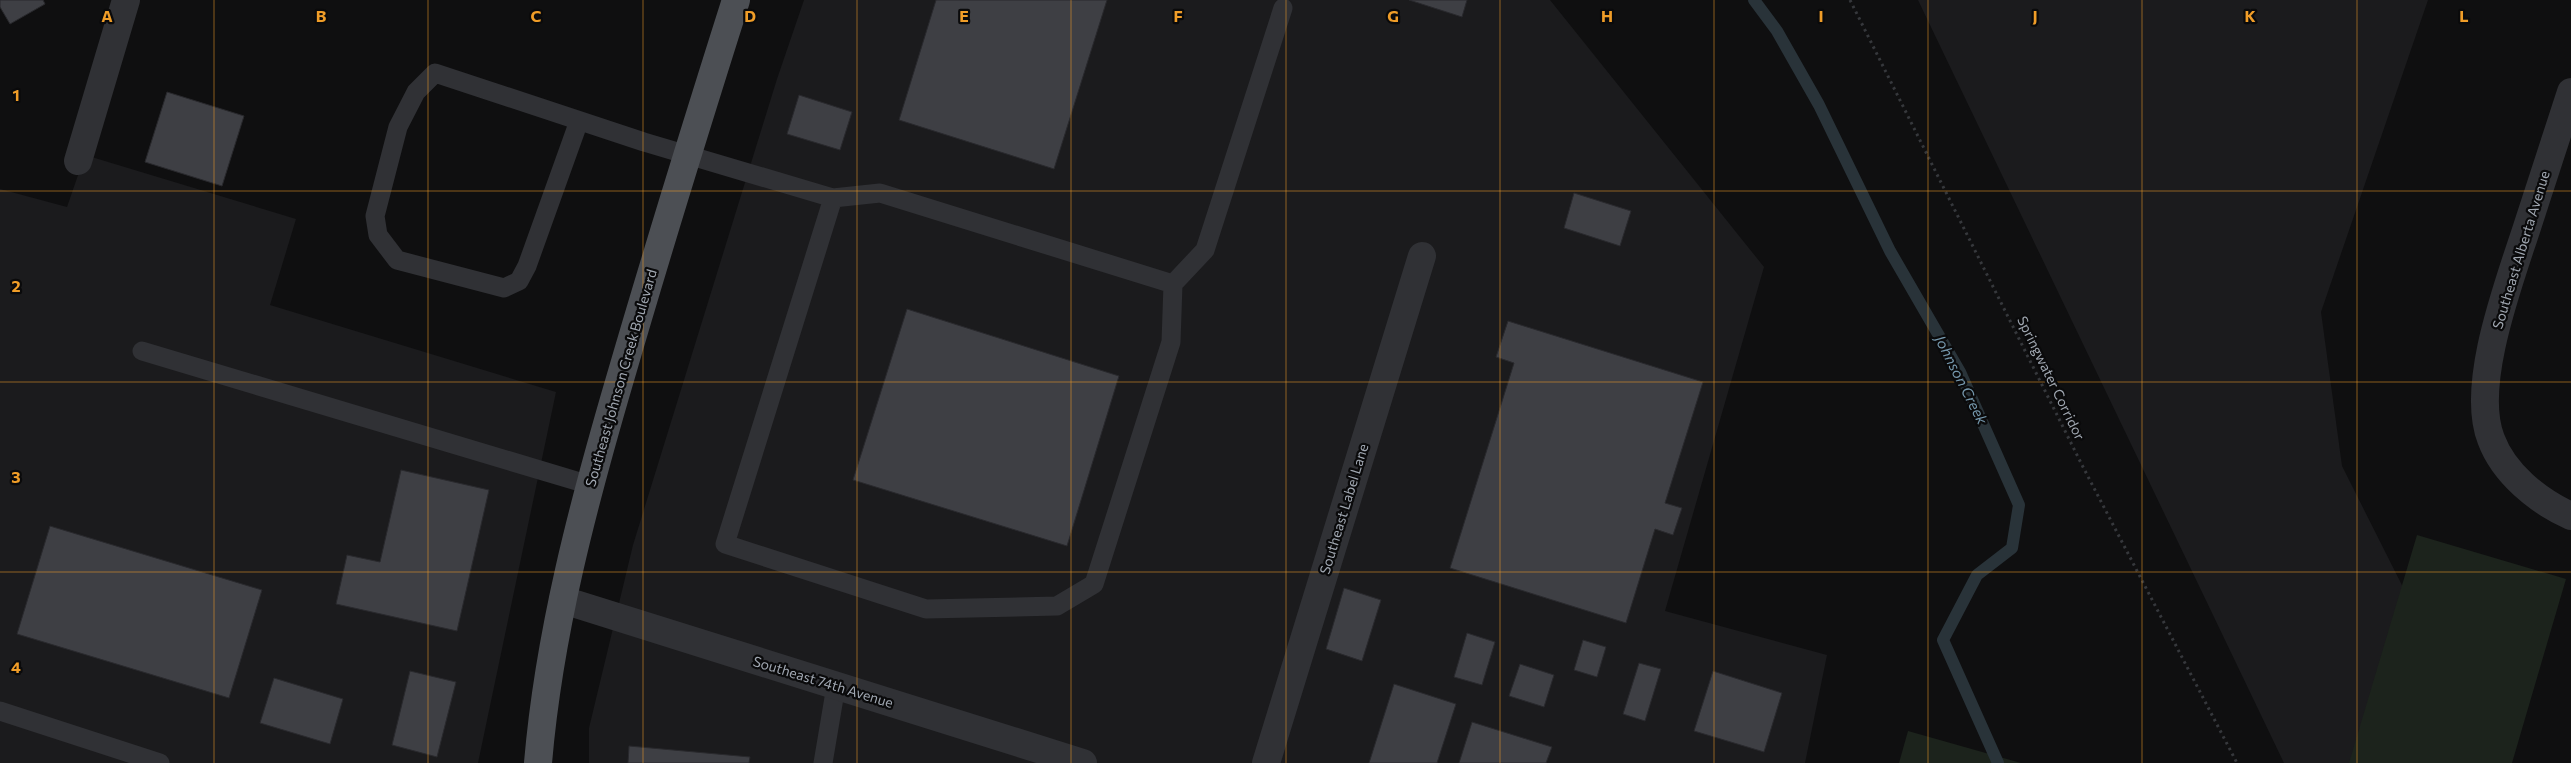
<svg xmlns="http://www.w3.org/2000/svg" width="2571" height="763" viewBox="0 0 2571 763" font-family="Commissioner,sans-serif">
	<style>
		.built { fill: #1b1b1d }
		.green { fill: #1c231c }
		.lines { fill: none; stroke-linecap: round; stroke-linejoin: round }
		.stream { stroke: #293339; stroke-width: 12 }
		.building { fill: #3e3f44; stroke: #29292d }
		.path { stroke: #36383c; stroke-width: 3; stroke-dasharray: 2.5 4; stroke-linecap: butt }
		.service { stroke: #303135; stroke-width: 19 }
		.minor { stroke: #303135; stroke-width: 28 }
		.tertiary { stroke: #303135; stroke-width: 28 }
		.primary { stroke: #4c4f54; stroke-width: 28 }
		.grid { fill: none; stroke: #f09d28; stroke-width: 1; stroke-opacity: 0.55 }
		.labels { text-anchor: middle; stroke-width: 4.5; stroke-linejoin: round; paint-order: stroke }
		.street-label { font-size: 14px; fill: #a0a7b1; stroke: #0a0a0b }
		.water-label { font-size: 15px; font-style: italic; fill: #7698ad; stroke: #0a0a0b }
		.grid-label { font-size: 16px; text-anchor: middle; font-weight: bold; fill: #f09d28; stroke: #0a0a0b; stroke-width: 4.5; stroke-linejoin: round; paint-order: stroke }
	</style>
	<rect width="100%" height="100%" fill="#0f0f10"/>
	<path class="built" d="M804 0H1550L1764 267 1665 611 1827 655 1805 763H589V728L633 545 777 79Z
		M1918 0H2428L2321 312 2342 466 2424 629 2381 763H2284Z
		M85 155 296 219 270 305 556 392 478 763H0V189L67 207Z"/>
	<path class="green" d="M2417 535 2566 579 2512 763H2349Z
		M1908 731 2021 763H1899Z"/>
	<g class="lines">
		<path class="stream" d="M1754 0 1777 31 1819 105 1890 251 1960 372 2019 505 2012 548 1977 575 1943 640 1998 763"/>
	</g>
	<path class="building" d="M0 0H43L45 4 10 24 0 7Z
		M936 0H1107L1054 169 899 120Z
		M1409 0H1467L1462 17Z
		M167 92 244 116 222 186 145 162Z
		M799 95 852 112 840 150 787 134Z
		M1574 193 1631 211 1620 246 1564 228Z
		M907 309 1119 376 1067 546 853 480Z
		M1508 321 1703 382 1665 503 1682 508 1673 535 1655 529 1626 623 1450 568 1514 363 1496 357Z
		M401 470 489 490 457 631 336 604 347 555 380 562Z
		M50 526 262 590 229 698 17 634Z
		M1344 588 1381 600 1362 661 1326 649Z
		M1467 633 1495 642 1482 685 1454 677Z
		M1583 640 1606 647 1597 677 1574 670Z
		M1639 663 1661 669 1645 721 1623 714Z
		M1520 664 1554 675 1544 707 1509 696Z
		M410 671 456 682 437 757 392 745Z
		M1713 671 1782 693 1764 752 1694 731Z
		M274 678 343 699 330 744 260 723Z
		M1394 684 1456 704 1437 763H1369Z
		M1472 722 1552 747 1546 763H1459Z
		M629 746 750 757 749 763H628Z"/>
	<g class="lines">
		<path class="path" d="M1850 0 2082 465 2237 763"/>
		<path class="service" d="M579 121 527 266 519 281 504 288 397 260 378 235 375 216 398 127 416 92 435 73 644 142 833 198 880 193 1173 284
			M833 198 725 544 926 609 1057 606 1094 584 1171 342 1173 284 1205 250 1283 8
			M142 351 590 485
			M0 711 160 763
			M823 763 836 686"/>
		<path class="minor" d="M78 161 126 0
			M563 600 1083 763
			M1266 763 1422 256"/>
		<path class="tertiary" d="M2571 92C2557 134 2544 176 2530 218 2512 275 2469 383 2491 439 2504 474 2538 501 2571 516"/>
		<path class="primary" d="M538 763C549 633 583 505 620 379 657 252 696 126 736 0"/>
	</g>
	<path class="grid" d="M214 0V763M428 0V763M643 0V763M857 0V763M1071 0V763M1286 0V763M1500 0V763M1714 0V763M1928 0V763M2142 0V763M2357 0V763M0 191H2571M0 382H2571M0 572H2571"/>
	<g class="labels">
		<g class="street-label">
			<text transform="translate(2521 250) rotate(-73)" y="5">Southeast Alberta Avenue</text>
			<text transform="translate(621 378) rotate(-74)" y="5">Southeast Johnson Creek Boulevard</text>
			<text transform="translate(2051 378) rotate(64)" y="5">Springwater Corridor</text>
			<text transform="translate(1344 509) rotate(-73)" y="5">Southeast Label Lane</text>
			<text transform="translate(823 682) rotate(17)" y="5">Southeast 74th Avenue</text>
		</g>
		<g class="water-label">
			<text transform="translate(1961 380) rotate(63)" y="5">Johnson Creek</text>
		</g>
	</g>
	<g class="grid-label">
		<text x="107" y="22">A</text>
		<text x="321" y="22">B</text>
		<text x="536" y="22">C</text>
		<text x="750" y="22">D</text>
		<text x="964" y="22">E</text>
		<text x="1178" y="22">F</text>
		<text x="1393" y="22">G</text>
		<text x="1607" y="22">H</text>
		<text x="1821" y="22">I</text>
		<text x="2035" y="22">J</text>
		<text x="2250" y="22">K</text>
		<text x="2464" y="22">L</text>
		<text x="16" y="101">1</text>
		<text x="16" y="292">2</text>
		<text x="16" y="483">3</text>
		<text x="16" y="673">4</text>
	</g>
</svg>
